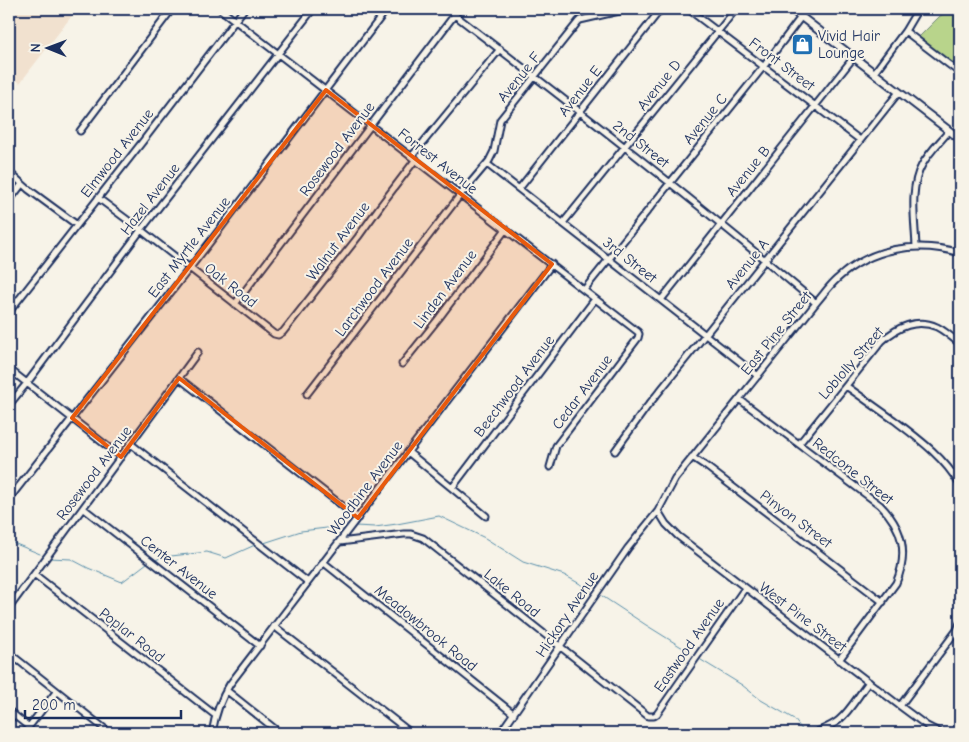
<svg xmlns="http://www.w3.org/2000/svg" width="969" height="742" viewBox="0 0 969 742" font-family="'Comic Neue',sans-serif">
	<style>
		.built { fill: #f1e1cf }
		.green { fill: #b8d48b; stroke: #6a8274 }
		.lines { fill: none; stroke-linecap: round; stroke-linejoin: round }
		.stream { stroke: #588eaa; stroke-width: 1 }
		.minor-casing { stroke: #1b2f5e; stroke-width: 9 }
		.tertiary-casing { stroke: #1b2f5e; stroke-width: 10 }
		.minor { stroke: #f7f3e8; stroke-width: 5 }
		.tertiary { stroke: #f7f3e8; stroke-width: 6 }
		.marked { fill: #e8590c; fill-opacity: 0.2; stroke: #e8590c; stroke-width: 4; stroke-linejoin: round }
		.labels { text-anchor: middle; stroke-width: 4; stroke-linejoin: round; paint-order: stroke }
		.poi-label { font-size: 15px; fill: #1b2f5e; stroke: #f7f3e8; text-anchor: start }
		.street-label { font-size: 15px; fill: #1b2f5e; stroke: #f7f3e8 }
	</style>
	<rect width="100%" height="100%" fill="#f7f3e8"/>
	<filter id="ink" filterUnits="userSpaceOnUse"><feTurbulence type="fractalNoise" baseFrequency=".02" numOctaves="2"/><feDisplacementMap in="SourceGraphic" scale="10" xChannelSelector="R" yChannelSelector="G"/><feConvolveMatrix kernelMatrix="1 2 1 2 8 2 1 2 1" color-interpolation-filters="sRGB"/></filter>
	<g filter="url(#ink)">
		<path class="built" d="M9 9H77L20 83 9 73Z"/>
		<path class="green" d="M953 9H960V70L918 38 940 16Z"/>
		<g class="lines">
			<path class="stream" d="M355 526 375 527 397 524 439 516 485 538 523 562 564 575 591 590
				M11 542 40 554
				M264 543 301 531 344 526
				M49 558 71 559 88 568 122 582 147 563
				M156 560 162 557 207 552 226 558 255 545
				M602 596 646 625 691 653
				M701 660 742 685 761 700 794 719 803 731"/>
			<defs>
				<path id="minor" d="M220 9 638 332 639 334 638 338 556 446 550 467
					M447 9C572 105 696 201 816 303
					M688 9 860 140
					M905 31 960 73
					M874 73 905 31 918 9
					M80 131 172 9
					M412 156 500 49
					M487 164 758 376
					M9 172 28 189 77 225
					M519 189 661 9
					M98 198 141 230 274 334 278 335 283 332 358 237 381 205 416 159
					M9 201 22 184
					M563 223 736 9
					M916 247C915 221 909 188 922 165 929 152 940 142 949 131
					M584 290 764 66 801 17
					M661 300 854 57
					M235 304 459 9
					M9 312 143 141 244 9
					M402 364 439 318 506 229
					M9 369 121 457
					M179 378 358 518
					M846 386C862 397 878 409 894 420 919 439 944 457 960 485
					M307 394 461 194 489 161 494 151 500 120 578 22 580 20 628 9
					M739 399 880 505C903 528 909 553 896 583L839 660
					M9 405 27 383 141 230 313 9
					M131 444 308 582
					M799 444 882 341C897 327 917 318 937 327 945 331 953 338 960 344
					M615 451 646 408 705 335 899 92
					M408 452 486 516
					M692 457 707 467 883 602
					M452 488 595 299
					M9 499 207 246 387 9
					M83 508 260 646
					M658 511 666 524 678 536 900 706 927 726 941 733
					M340 542 404 534H411L423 538 648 716H654L657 714 745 588
					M323 562 514 714
					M34 574 215 715
					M9 608 198 352
					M274 626 411 733
					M9 653 110 733
					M226 690 280 733
					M900 706 957 630 960 623
					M9 711 29 727
					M24 733 56 692
					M212 733C215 715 220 700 230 684L552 264
					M500 733 628 548 658 511 675 479 816 303C823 295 829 286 837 279 870 248 917 240 960 253
					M815 733C823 729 832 726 839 720 851 710 859 694 869 682"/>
				<path id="tertiary" d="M791 9 960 139"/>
			</defs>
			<use href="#minor" class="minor-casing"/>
			<use href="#tertiary" class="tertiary-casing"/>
			<use href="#minor" class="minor"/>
			<use href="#tertiary" class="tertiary"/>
		</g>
	</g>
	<path class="marked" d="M326 90 552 264 358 518 179 378 121 457 72 418Z"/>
	<defs>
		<symbol id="shop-square" viewBox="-11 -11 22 22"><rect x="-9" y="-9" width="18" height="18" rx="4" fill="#1f6fb2" stroke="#f7f3e8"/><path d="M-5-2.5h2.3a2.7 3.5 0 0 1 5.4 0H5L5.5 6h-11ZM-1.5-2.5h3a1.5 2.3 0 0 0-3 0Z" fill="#fff"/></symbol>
	</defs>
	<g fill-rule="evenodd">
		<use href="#shop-square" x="790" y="32" width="25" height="25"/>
	</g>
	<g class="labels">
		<g class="poi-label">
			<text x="818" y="41">Vivid Hair<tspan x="818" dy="17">Lounge</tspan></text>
		</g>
		<g class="street-label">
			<text transform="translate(782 64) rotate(37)" y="5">Front Street</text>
			<text transform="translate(519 77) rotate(-51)" y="5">Avenue F</text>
			<text transform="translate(659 85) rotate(-51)" y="5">Avenue D</text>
			<text transform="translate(580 91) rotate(-52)" y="5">Avenue E</text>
			<text transform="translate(705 119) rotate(-51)" y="5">Avenue C</text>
			<text transform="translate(641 144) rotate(38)" y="5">2nd Street</text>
			<text transform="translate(337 149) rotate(-53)" y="5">Rosewood Avenue</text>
			<text transform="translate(117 153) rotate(-52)" y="5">Elmwood Avenue</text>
			<text transform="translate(438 161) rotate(38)" y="5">Forrest Avenue</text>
			<text transform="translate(748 171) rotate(-51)" y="5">Avenue B</text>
			<text transform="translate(150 199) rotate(-52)" y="5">Hazel Avenue</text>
			<text transform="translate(338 241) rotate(-53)" y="5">Walnut Avenue</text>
			<text transform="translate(189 247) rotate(-52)" y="5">East Myrtle Avenue</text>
			<text transform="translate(630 260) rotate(38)" y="5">3rd Street</text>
			<text transform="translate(747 264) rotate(-51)" y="5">Avenue A</text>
			<text transform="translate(231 285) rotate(38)" y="5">Oak Road</text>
			<text transform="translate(374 287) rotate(-53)" y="5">Larchwood Avenue</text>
			<text transform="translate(445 289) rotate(-53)" y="5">Linden Avenue</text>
			<text transform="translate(776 333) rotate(-51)" y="5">East Pine Street</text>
			<text transform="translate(851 363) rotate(-49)" y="5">Loblolly Street</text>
			<text transform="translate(514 386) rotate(-53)" y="5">Beechwood Avenue</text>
			<text transform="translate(582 392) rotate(-53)" y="5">Cedar Avenue</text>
			<text transform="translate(853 471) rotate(38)" y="5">Redcone Street</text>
			<text transform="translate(94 473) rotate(-53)" y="5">Rosewood Avenue</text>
			<text transform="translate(365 488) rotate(-53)" y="5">Woodbine Avenue</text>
			<text transform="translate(796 519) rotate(37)" y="5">Pinyon Street</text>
			<text transform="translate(179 567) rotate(38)" y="5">Center Avenue</text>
			<text transform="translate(512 593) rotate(39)" y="5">Lake Road</text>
			<text transform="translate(567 614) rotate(-56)" y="5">Hickory Avenue</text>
			<text transform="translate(803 617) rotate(37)" y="5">West Pine Street</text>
			<text transform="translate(426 628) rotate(39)" y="5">Meadowbrook Road</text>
			<text transform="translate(132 635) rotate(38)" y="5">Poplar Road</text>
			<text transform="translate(689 645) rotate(-55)" y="5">Eastwood Avenue</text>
		</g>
	</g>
	<rect width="969" height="742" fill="none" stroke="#f7f3e8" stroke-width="30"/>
	<rect x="15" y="15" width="939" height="712" fill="none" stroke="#1b2f5e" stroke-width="2" filter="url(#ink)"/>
	<g transform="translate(48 48) rotate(271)" stroke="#f7f3e8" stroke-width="4" paint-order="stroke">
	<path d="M0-4L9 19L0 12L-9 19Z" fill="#1b2f5e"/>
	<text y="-8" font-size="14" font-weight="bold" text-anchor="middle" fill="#1b2f5e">N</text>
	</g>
	<path d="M25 710v8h156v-8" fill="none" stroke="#1b2f5e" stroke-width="2.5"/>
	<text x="32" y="710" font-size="15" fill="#1b2f5e" stroke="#f7f3e8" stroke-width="4" paint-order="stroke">200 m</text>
</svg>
